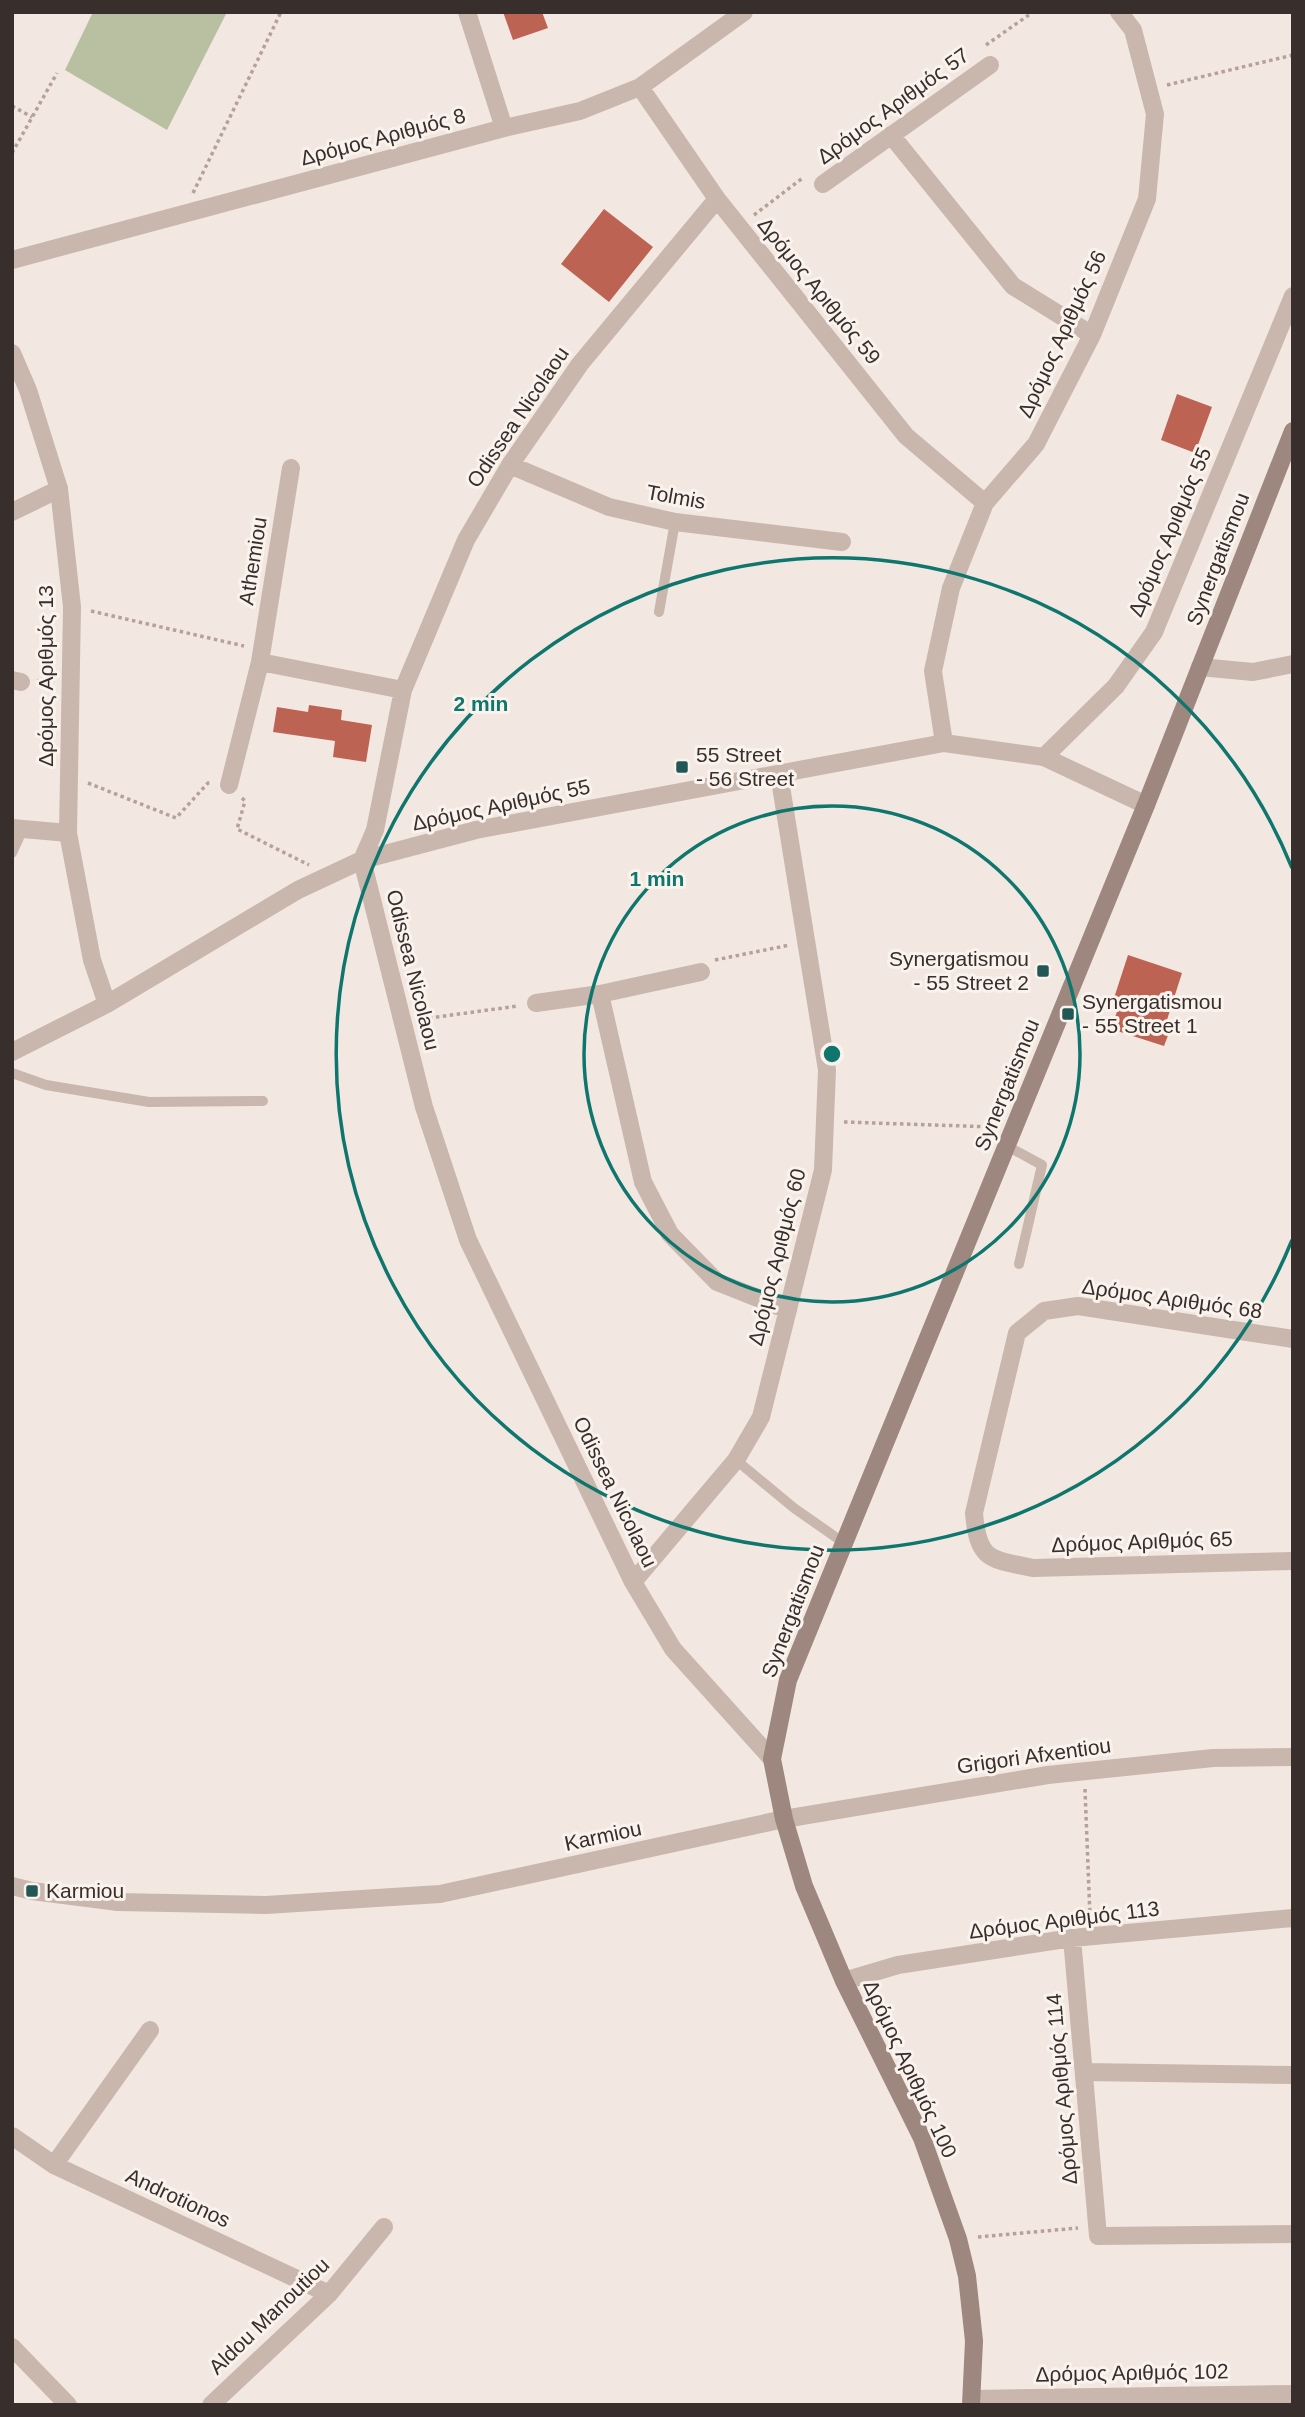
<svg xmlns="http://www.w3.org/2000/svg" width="1305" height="2417" viewBox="0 0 1305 2417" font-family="Arial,sans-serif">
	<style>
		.green { fill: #b8c0a1 }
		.building { fill: #bd6353 }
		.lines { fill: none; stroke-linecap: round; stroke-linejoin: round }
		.path { stroke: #b5a197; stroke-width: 3.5; stroke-dasharray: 3.5 3.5; stroke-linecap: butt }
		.service { stroke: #c9b7ad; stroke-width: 10 }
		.minor { stroke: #c9b7ad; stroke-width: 18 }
		.tertiary { stroke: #c9b7ad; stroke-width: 18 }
		.secondary { stroke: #9d877e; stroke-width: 18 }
		.ring { fill: none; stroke: #0f766e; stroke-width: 3.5 }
		.poi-dot { fill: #235756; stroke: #f9f2ed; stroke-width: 2.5 }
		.labels { text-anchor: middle; stroke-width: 6; stroke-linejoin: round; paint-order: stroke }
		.street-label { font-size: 21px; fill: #382e2b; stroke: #f9f2ed }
		.poi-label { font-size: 21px; fill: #382e2b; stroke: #f9f2ed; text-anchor: start }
		.centre { fill: #0f766e; stroke: #f9f2ed; stroke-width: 3.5 }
		.ring-label { font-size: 21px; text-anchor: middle; font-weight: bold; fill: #0f766e; stroke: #f9f2ed; stroke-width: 6; stroke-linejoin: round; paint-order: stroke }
	</style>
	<rect width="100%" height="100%" fill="#f2e8e1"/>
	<path class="green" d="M93 12H227L167 130 65 70Z"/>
	<path class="building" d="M503 12H542L548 28 513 40Z
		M604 209 653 247 609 302 561 264Z
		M1177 394 1212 407 1195 453 1161 440Z
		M309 705 342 710 341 720 372 725 366 762 333 757 335 741 273 732 277 707 308 712Z
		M1128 955 1182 973 1166 1023 1172 1025 1164 1046 1111 1029 1121 1000 1114 998Z"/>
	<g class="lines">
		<path class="path" d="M986 45 1033 12
			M1167 85 1293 55
			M12 106 32 117
			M12 153 57 73
			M193 193 281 12
			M754 215 804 177
			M91 611 244 646
			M37 681 54 680
			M88 783 176 818 208 783H212
			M242 798 245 801 237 829 309 865
			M715 960 790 945
			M422 1019 518 1006
			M844 1122 994 1127
			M1085 1789 1090 1917
			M978 2237 1078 2228"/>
		<path class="service" d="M659 612 675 522
			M12 853 23 829
			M12 1073 46 1085 149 1102 263 1101
			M1007 1146 1042 1165 1019 1264
			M736 1460 794 1508 844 1543"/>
		<path class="minor" d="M467 12 504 128
			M640 87 717 199 906 436 985 503
			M891 135 1013 286 1092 335
			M823 184 990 65
			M717 199 580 364 510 465 466 540 403 690 375 830 362 860 424 1107 468 1240 633 1582 673 1649 772 1759
			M12 260 504 128 580 111 640 87 744 12
			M510 465 609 507 675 522 842 542
			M12 512 59 489
			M260 662 403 690
			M1200 667 1253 672 1293 664
			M12 680 21 682
			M944 743 933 671 951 588 985 503 1036 444 1092 335 1147 199 1155 114 1133 30 1119 12
			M1044 757 1116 686 1154 632 1293 296
			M229 785 260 662 291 468
			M12 828 68 833
			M600 994 643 1182 670 1234 717 1282 788 1310
			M536 1003 600 994 701 972
			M1293 1339 1078 1306 1044 1311 1017 1333 974 1513C978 1561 990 1559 1033 1568L1293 1561
			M633 1582 736 1460 761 1417 823 1170 827 1070 779 774
			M1072 1938 1098 2236 1293 2234
			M844 1981 898 1965 1072 1938 1293 1918
			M1084 2072 1293 2075
			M12 2136 54 2165 329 2294
			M54 2165 150 2030
			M12 2347 68 2405
			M972 2399 1293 2394
			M211 2405 329 2294 384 2227"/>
		<path class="tertiary" d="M12 353 28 390 59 489 72 607 68 833 92 960 107 1004
			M12 1052 107 1004 298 890 362 860 476 830 944 743 1044 757 1146 805
			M12 1886 32 1891 118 1902 266 1905 440 1894 784 1819 1048 1775 1213 1758 1293 1757"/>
		<path class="secondary" d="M971 2405 974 2341 967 2276 958 2239 922 2138 844 1981 804 1886 784 1819 772 1759 788 1680 1146 805 1293 431"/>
	</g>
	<g class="ring">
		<circle cx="832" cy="1054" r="248"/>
		<path d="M1292 1240A496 496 0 1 1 1292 868"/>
	</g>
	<g class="poi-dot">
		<rect x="675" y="760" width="14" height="14" rx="3.5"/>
		<rect x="1036" y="964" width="14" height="14" rx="3.5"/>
		<rect x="1061" y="1007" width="14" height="14" rx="3.5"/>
		<rect x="25" y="1884" width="14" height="14" rx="3.5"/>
	</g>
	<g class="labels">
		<g class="street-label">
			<text transform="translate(893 106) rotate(-36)" y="7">Δρόμος Αριθμός 57</text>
			<text transform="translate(383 137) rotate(-15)" y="7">Δρόμος Αριθμός 8</text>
			<text transform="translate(819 291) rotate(51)" y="7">Δρόμος Αριθμός 59</text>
			<text transform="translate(1062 334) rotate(-65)" y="7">Δρόμος Αριθμός 56</text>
			<text transform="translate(518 417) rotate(-56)" y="7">Odissea Nicolaou</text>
			<text transform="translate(676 497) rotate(10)" y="7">Tolmis</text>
			<text transform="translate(1170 532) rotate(-67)" y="7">Δρόμος Αριθμός 55</text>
			<text transform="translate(1218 559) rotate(-69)" y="7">Synergatismou</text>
			<text transform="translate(253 561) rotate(-81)" y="7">Athemiou</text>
			<text transform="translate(46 676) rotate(-90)" y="7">Δρόμος Αριθμός 13</text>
			<text transform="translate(501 805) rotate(-12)" y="7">Δρόμος Αριθμός 55</text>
			<text transform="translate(413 970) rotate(76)" y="7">Odissea Nicolaou</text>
			<text transform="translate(1007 1085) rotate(-68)" y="7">Synergatismou</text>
			<text transform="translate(777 1257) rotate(-76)" y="7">Δρόμος Αριθμός 60</text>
			<text transform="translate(1172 1299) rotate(8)" y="7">Δρόμος Αριθμός 68</text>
			<text transform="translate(615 1492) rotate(64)" y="7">Odissea Nicolaou</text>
			<text transform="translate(1142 1542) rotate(-2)" y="7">Δρόμος Αριθμός 65</text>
			<text transform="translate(793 1611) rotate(-69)" y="7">Synergatismou</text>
			<text transform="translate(1034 1756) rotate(-8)" y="7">Grigori Afxentiou</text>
			<text transform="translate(603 1836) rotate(-12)" y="7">Karmiou</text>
			<text transform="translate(1064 1920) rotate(-7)" y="7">Δρόμος Αριθμός 113</text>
			<text transform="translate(910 2069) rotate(65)" y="7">Δρόμος Αριθμός 100</text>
			<text transform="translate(1062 2089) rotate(-95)" y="7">Δρόμος Αριθμός 114</text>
			<text transform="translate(178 2198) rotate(25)" y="7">Androtionos</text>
			<text transform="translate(269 2316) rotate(-44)" y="7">Aldou Manoutiou</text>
			<text transform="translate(1132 2373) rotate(-1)" y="7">Δρόμος Αριθμός 102</text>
		</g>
		<g class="poi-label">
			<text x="696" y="762">55 Street<tspan x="696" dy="24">- 56 Street</tspan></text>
			<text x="1029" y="966" text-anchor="end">Synergatismou<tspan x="1029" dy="24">- 55 Street 2</tspan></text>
			<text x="1082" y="1009">Synergatismou<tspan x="1082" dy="24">- 55 Street 1</tspan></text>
			<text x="46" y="1898">Karmiou</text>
		</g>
	</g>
	<circle cx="832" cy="1054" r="10" class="centre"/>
	<g class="ring-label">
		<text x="481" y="711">2 min</text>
		<text x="657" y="886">1 min</text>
	</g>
	<rect width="1305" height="2417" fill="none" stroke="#382e2b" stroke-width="28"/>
</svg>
